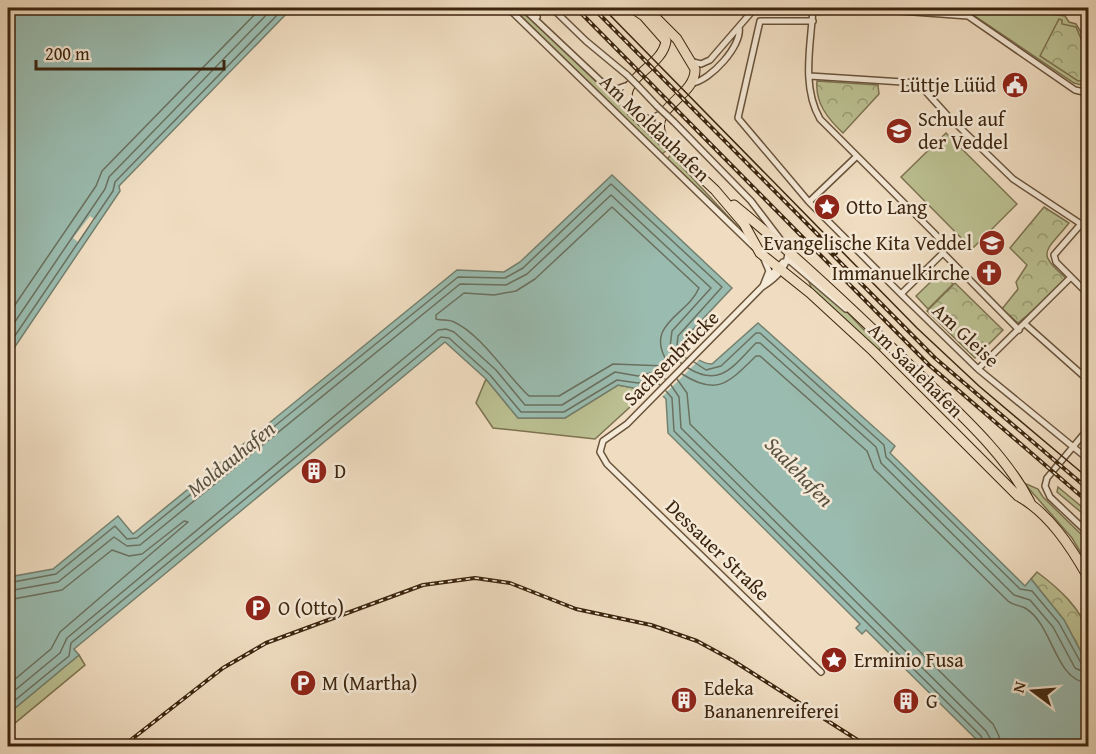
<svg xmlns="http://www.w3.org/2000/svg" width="1096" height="754" viewBox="0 0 1096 754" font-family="'Gentium Book Plus',serif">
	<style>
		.green { fill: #bbc092; stroke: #7c7250; stroke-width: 1.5 }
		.forest { fill: url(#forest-crowns); stroke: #7c7250; stroke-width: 1.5 }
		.water { fill: #9abcb0; stroke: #74806f; stroke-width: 1.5 }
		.pier { fill: #f0ddc1 }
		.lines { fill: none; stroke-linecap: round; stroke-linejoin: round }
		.shore { stroke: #6b705f; stroke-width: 1.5 }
		.street-casing { stroke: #69533b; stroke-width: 8 }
		.primary-casing { stroke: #3c250e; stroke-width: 11 }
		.highway-casing { stroke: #3c250e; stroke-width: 13 }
		.street { stroke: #f5e9d7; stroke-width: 5 }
		.primary { stroke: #f0ddc1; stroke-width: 9 }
		.highway { stroke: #f0ddc1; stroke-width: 10 }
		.tram { stroke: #3c250e; stroke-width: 1.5 }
		.rail-casing { stroke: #3c250e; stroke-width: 4 }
		.rail { stroke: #f5e9d7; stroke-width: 1.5; stroke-dasharray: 4.5; stroke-linecap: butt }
		.street-bridge-casing { stroke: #69533b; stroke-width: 8; stroke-linecap: butt }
		.street-bridge { stroke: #f5e9d7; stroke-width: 5 }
		.labels { text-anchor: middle; stroke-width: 5; stroke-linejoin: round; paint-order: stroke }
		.poi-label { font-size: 20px; fill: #3c250e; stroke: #f5e9d7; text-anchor: start }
		.street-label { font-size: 20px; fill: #3c250e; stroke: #f5e9d7 }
		.water-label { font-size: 21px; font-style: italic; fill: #58523f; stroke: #f5e9d7 }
	</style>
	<defs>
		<pattern id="forest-crowns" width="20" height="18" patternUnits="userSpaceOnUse" patternTransform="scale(1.5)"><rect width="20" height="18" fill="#bbc092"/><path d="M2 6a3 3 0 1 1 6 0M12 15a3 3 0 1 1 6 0" fill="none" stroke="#999c76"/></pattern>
	</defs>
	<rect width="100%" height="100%" fill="#f0ddc1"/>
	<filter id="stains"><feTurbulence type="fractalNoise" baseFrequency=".00333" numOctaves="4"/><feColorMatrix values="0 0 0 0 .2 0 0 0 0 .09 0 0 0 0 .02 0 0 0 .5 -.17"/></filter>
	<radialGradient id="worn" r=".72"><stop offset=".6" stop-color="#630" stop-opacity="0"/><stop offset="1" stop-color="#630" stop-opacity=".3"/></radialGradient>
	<path class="green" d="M513 8H520L667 150 662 154Z
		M963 8H1008L1065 16 1069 22 1076 24 1088 44V82L1081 85 1074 83Z
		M946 133 1017 204 972 249 901 177Z
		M671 155 738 227 667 159Z
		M941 272 953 284 928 309 916 296Z
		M808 279 848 313 881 348 877 352 812 290Z
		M486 379 518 418H565L618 385 639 389 653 386 595 439 493 428 476 403Z
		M1024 483 1038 489 1043 497 1088 541V565L1072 538Z
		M1058 487 1088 512V518L1057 492Z
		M79 655 85 665 8 729 16 740 8 746V714Z"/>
	<path class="forest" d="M1059 19 1062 20V24L1076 27 1088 55V80L1078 81 1040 56Z
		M817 81 878 85 879 94 843 133C828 119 815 103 817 81Z
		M1044 207 1069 223C1046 252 1035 252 1066 278L1047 299 1018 323 1002 309 1018 289 1016 282 1027 265 1010 248Z
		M955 283 1003 330 975 358 927 311Z
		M1037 572C1057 587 1083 609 1088 635 1090 644 1088 656 1088 665L1064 620 1031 579Z"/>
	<path class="water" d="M8 8H292L119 186 120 191 8 357Z
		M612 175 732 288 684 339 682 343C688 353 701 364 712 364L758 323 895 446 890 453 1025 586 1031 579 1064 620 1088 665V746H973L978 741 866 630 862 634 856 628 860 624 668 433 666 399 653 386 639 389 618 385 565 418H518L486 379 445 342 74 649 79 655 8 714 9 577 53 569 118 516 133 534 457 270 504 272 520 262Z"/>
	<path class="pier" d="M90 216 95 220 78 242 73 238Z
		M691 350 702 357 662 397 653 388Z"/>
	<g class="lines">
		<path class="shore" d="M612 207 699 288C687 316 643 324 668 363L666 366 613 364 559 396H529C508 377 481 334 454 322 448 319 442 321 436 319V315L464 293 494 295 516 291 535 279Z
			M8 315 96 186 102 171 261 8
			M8 332 105 189 109 177 273 8
			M8 346 113 191 115 182 284 8
			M694 362 706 370 721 366 756 333H760L884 445 886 457 1020 589 1032 591 1059 623 1081 663 1088 666
			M688 368C721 388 733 366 756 343H760L876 447 881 463 1014 595 1030 600 1053 627 1075 668 1088 674
			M682 374C718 397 729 382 756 356H760L867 451 874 469 1008 601C1014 606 1020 605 1025 608 1053 624 1055 681 1088 683
			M677 379 687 393 690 424 993 724 999 736V746
			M671 385 679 397 681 428 986 731 990 738V746
			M666 391 672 398 674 431 981 736 983 741 981 746
			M8 583 56 574 115 526 127 539 137 538 458 277 505 278 523 268 611 184 722 287 678 336 677 345 686 358
			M8 591 58 582 114 537 127 546 140 545 460 284 506 285 527 274 611 195 711 288 672 331 670 347 681 363
			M8 600 62 590 112 550 129 556 142 554 184 521 188 522 60 632 51 649 8 685
			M8 696 60 653 67 638 438 330 446 329 454 332 496 370 525 405H562L615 372 638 376 655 372 665 379
			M8 706 69 656 71 643 441 337 449 338 490 375 521 412H564L617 380 638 383 653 380 660 385"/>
		<defs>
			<path id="street" d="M508 8 754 247
				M523 8 627 106
				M530 8 537 17
				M552 8 586 41 627 75
				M813 8C811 44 801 86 820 119L934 233 944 244 943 253 1019 330
				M859 8 968 16 1075 90 1088 93
				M813 21H760L738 118 809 202 901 294 978 369 1088 459
				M693 62 701 64 710 60 755 8
				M810 76 918 83 947 115 1013 179 1081 224 1088 223
				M692 83C710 81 743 45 739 27
				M638 86 657 106
				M609 87 617 89 628 85
				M641 117 651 119 662 113
				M674 122 751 201 783 243
				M809 202 857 156
				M788 251C788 267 775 279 762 287L627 424 603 441 600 452 607 464 821 672
				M769 277 783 262 790 261 846 309
				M1071 277 1088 294
				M763 286 769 271 764 259
				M901 294 943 253
				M1025 324 1088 380
				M978 369 1071 277 1056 262 1054 255 1081 224
				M1088 429 1047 478 1045 486 1050 497 1088 533"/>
			<path id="primary" d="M632 8 644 16 666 41C662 70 611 78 632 112L715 190 744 224 760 253 810 293 873 351 1018 496C1049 513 1071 547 1088 577
				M646 8 677 39 695 69C696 98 644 108 664 140
				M734 205C800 259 862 318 923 378 961 415 1005 454 1030 502"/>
			<path id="highway" d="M1087 8H1088"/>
		</defs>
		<use href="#street" class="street-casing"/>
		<use href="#primary" class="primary-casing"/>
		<use href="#highway" class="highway-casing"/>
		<use href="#street" class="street"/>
		<use href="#primary" class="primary"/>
		<use href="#highway" class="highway"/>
		<path class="tram" d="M603 8 917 328 979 386 1088 478"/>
		<defs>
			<path id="rail" d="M576 8 929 365 1088 502
				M593 8 836 253
				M828 250 935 358 1088 489
				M123 746 223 668 266 643 423 585 475 578 510 583 576 609 651 625 697 641 732 660 867 746"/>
		</defs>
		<use href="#rail" class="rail-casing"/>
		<use href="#rail" class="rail"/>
		<defs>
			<path id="street-bridge" d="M627 75 638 86
				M657 106 674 122"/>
		</defs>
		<use href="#street-bridge" class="street-bridge-casing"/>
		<use href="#street-bridge" class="street-bridge"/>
	</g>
	<defs>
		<symbol id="civic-disc" viewBox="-11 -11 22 22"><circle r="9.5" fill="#8f2418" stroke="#f5e9d7"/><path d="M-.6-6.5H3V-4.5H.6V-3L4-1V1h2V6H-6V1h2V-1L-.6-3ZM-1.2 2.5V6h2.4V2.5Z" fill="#fff"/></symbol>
		<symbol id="school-disc" viewBox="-11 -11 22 22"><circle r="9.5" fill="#8f2418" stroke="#f5e9d7"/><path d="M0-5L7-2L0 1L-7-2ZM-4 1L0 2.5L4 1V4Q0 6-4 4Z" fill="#fff"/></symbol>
		<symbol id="sight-disc" viewBox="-11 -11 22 22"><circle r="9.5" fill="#8f2418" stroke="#f5e9d7"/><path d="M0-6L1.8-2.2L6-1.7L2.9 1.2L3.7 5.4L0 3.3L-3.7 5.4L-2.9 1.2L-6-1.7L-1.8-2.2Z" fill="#fff"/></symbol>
		<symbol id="church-disc" viewBox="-11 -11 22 22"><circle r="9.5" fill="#8f2418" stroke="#f5e9d7"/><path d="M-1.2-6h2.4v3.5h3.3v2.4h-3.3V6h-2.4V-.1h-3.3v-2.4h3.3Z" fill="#fff"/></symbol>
		<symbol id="building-disc" viewBox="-11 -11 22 22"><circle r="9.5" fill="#8f2418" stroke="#f5e9d7"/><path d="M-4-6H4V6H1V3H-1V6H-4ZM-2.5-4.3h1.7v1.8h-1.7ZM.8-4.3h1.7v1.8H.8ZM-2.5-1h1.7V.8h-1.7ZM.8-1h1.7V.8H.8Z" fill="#fff"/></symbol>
		<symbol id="parking-disc" viewBox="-11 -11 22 22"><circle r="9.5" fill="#8f2418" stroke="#f5e9d7"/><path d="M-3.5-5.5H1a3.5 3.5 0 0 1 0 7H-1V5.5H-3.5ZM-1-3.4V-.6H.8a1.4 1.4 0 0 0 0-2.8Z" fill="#fff"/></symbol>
	</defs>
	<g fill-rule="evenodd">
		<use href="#civic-disc" x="1000" y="70" width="30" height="30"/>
		<use href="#school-disc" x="884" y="116" width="30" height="30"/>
		<use href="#sight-disc" x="812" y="192" width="30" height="30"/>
		<use href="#school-disc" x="977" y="228" width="30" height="30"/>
		<use href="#church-disc" x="974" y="258" width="30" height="30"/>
		<use href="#building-disc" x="299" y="456" width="30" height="30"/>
		<use href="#parking-disc" x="243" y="593" width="30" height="30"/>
		<use href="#sight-disc" x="819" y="645" width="30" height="30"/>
		<use href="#parking-disc" x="288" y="668" width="30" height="30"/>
		<use href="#building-disc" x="669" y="685" width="30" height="30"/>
		<use href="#building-disc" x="891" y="686" width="30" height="30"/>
	</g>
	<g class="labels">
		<g class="poi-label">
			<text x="996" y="92" text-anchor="end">Lüttje Lüüd</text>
			<text x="918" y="126">Schule auf<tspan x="918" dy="23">der Veddel</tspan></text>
			<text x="846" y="214">Otto Lang</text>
			<text x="972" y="250" text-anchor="end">Evangelische Kita Veddel</text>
			<text x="970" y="280" text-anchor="end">Immanuelkirche</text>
			<text x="334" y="478">D</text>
			<text x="278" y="615">O (Otto)</text>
			<text x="854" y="667">Erminio Fusa</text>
			<text x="322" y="690">M (Martha)</text>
			<text x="704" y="695">Edeka<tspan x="704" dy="23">Bananenreiferei</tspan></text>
			<text x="926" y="708">G</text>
		</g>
		<g class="street-label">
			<text transform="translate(655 128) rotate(44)" y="7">Am Moldauhafen</text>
			<text transform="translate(966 335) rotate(43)" y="7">Am Gleise</text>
			<text transform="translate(671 358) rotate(-45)" y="7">Sachsenbrücke</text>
			<text transform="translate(916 370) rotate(45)" y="7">Am Saalehafen</text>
			<text transform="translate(718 550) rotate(44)" y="7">Dessauer Straße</text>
		</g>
		<g class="water-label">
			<text transform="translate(231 459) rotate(-39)" y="7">Moldauhafen</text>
			<text transform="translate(799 472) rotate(46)" y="7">Saalehafen</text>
		</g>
	</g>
	<rect width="1096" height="754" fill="none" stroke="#f0ddc1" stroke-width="30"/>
	<rect x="9" y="9" width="1078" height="736" fill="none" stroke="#3c250e" stroke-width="3"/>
	<rect x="15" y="15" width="1066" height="724" fill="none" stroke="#3c250e" stroke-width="1.5"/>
	<g transform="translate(1033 691) rotate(286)" stroke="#f5e9d7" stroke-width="4.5" paint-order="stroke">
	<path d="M0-4.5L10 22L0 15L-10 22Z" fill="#3c250e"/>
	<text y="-9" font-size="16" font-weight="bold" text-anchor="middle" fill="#3c250e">N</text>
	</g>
	<path d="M36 60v9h188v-9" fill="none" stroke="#3c250e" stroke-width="3"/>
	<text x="45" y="60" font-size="18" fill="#3c250e" stroke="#f5e9d7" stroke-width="4.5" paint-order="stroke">200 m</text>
	<rect width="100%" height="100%" filter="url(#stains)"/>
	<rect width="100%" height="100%" fill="url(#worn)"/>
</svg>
